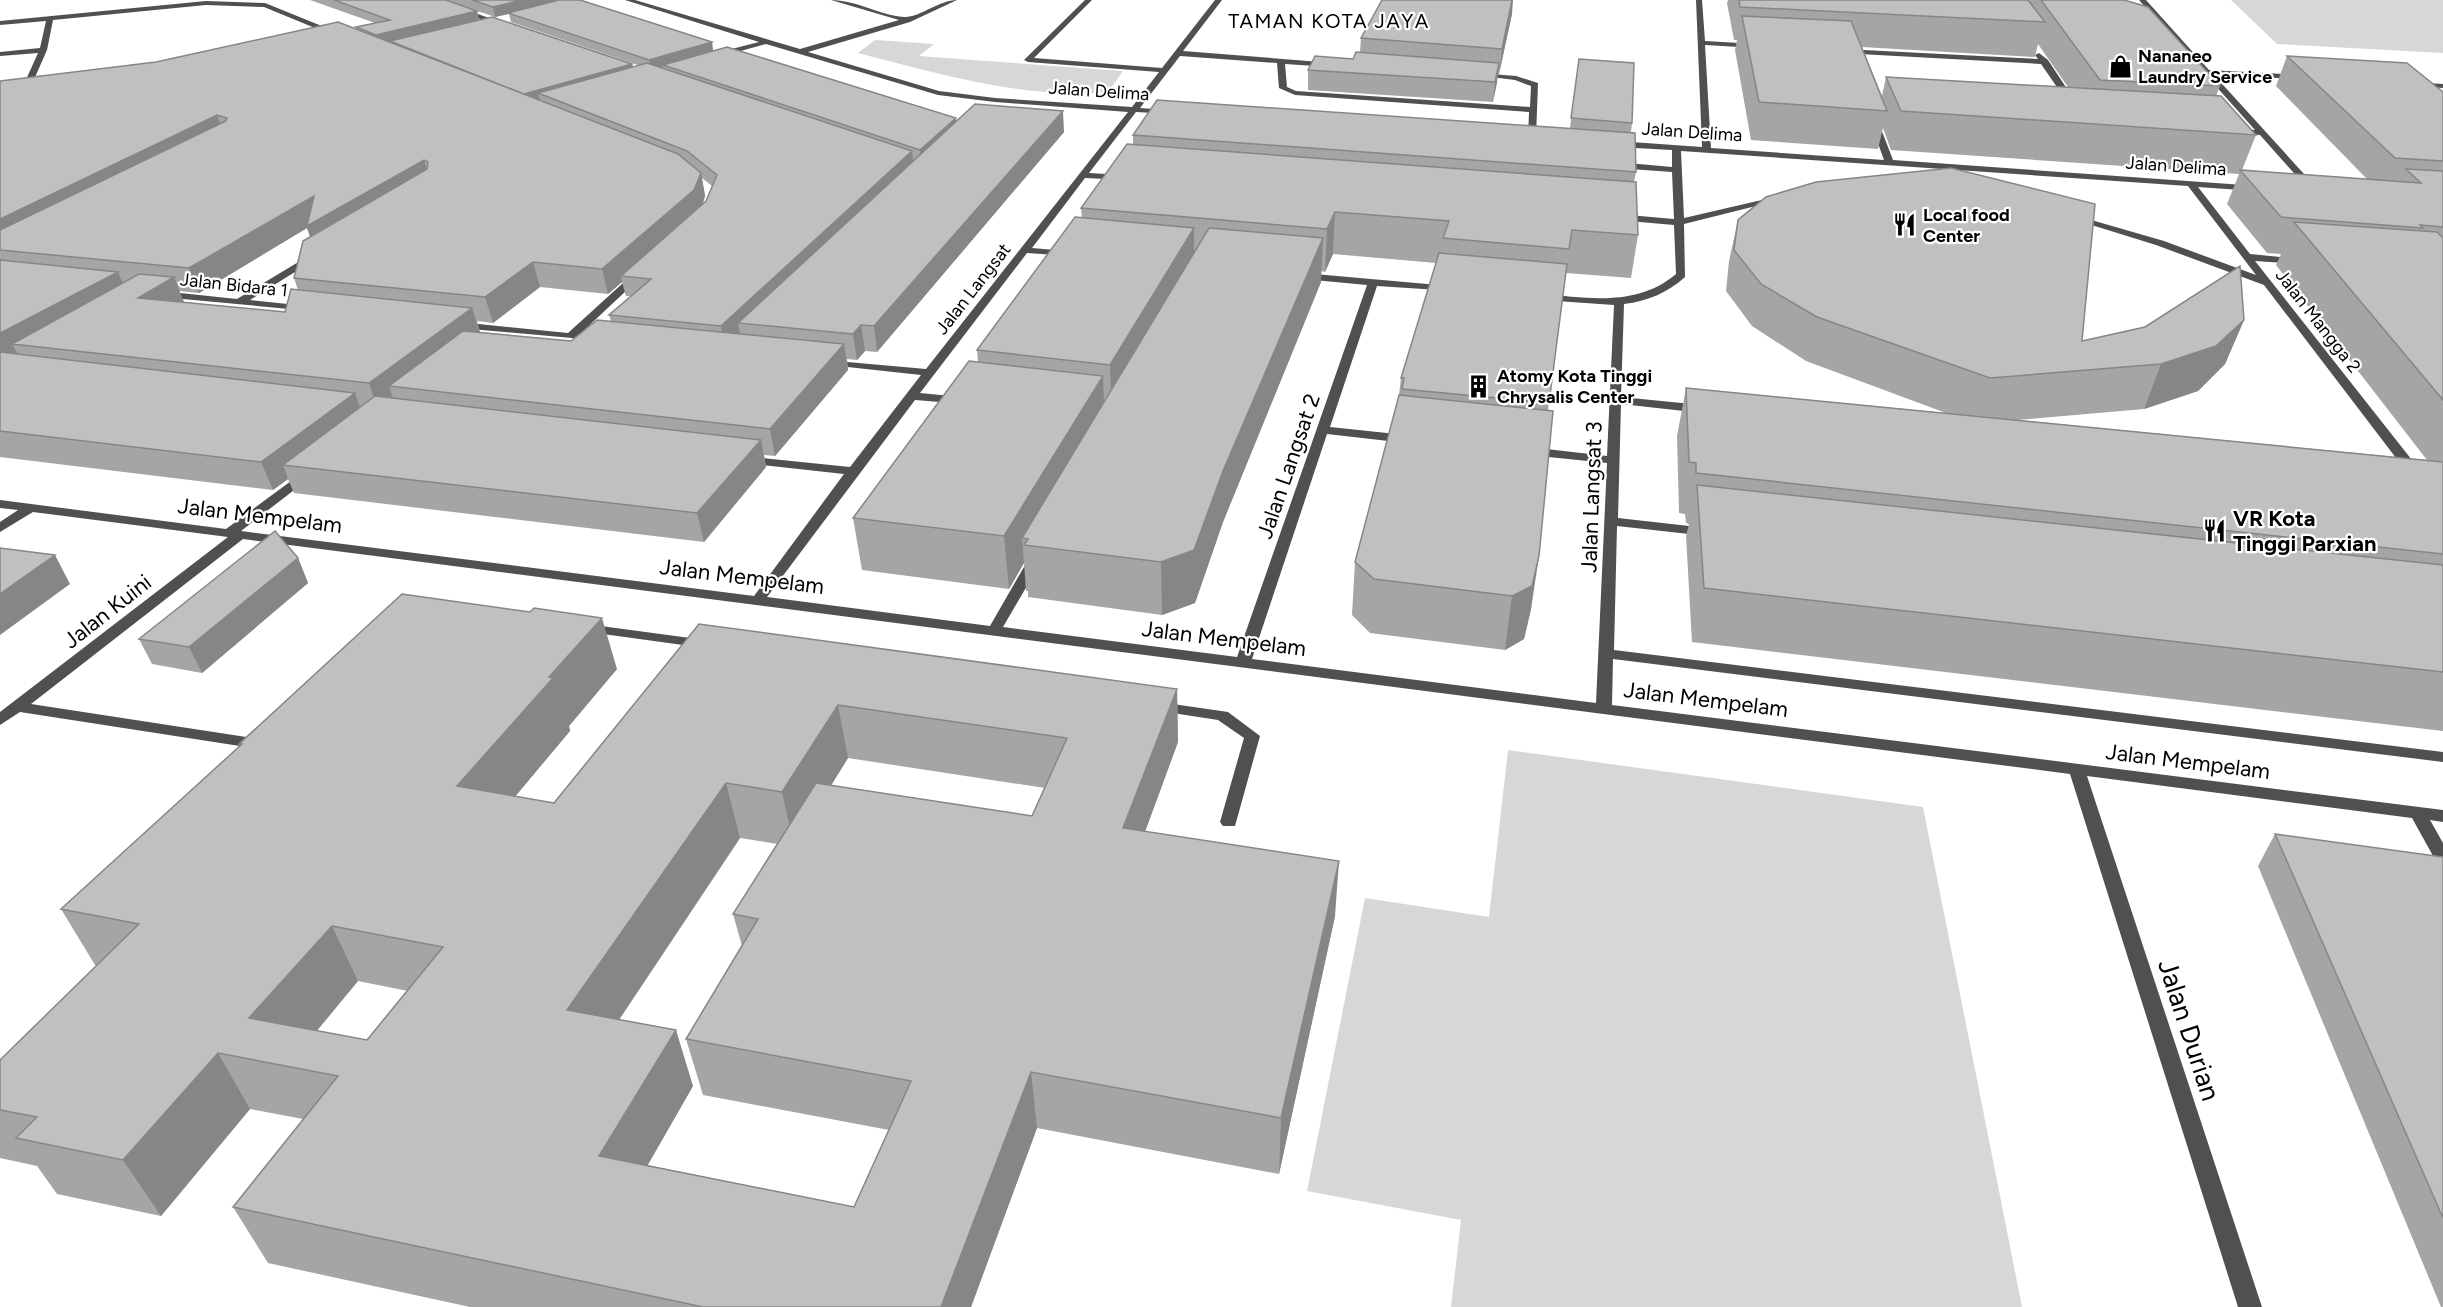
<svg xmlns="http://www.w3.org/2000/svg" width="2443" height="1307" viewBox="0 0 2443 1307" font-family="Figtree,sans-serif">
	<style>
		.green { fill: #d7d7d7 }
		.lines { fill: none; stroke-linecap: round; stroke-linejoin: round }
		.minor { fill: #505050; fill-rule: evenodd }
		.wall { fill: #a5a5a5; fill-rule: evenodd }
		.shaded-wall { fill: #868686 }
		.building { fill: #c0c0c0; stroke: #868686; stroke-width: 1.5; fill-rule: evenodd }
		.labels { text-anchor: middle; stroke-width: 4.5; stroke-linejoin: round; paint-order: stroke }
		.far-poi-label { font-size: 18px; font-weight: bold; fill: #000; stroke: #fff; text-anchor: start }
		.far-street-label { font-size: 18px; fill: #000; stroke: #fff }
		.far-neighbourhood-label { font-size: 20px; letter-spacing: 1.5px; fill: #000; stroke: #fff }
		.street-label { font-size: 22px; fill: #000; stroke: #fff }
		.poi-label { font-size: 22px; font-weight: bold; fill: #000; stroke: #fff; text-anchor: start }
		.near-street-label { font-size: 27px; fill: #000; stroke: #fff }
	</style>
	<rect width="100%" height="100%" fill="#fff"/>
	<path class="green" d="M2231 0H2443V53L2277 44Z
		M875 40 934 44 919 56 1123 71 1108 92C1023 99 940 74 858 53Z
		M1508 750 1923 807 2022 1307H1451L1461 1220 1307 1191 1365 898 1489 917Z"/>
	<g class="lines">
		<path class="minor" d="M428 0H438L509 25 502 27Z
			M625 0H635L800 49 899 20 831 0C856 0 879 15 904 17 919 18 939 0 957 0L910 22 808 52 939 91 995 98 1132 107 1159 72 1028 62 1024 60 1085 0H1092L1034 58 1162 68 1215 0H1222L1183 51 1333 63 1330 67 1285 64 1287 87 1296 91 1530 107 1531 86 1515 80 1475 75 1479 73 1516 76 1538 83 1536 138 1532 141 1528 138 1529 112 1295 95 1279 88 1277 63 1180 56 1140 108 1168 110 1172 112 1171 114 1136 112 1089 173 1124 175 1127 176V180L1085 178 1032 248 1067 251 1071 252V256L1027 253 920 393 961 397 967 401 965 404 915 400 767 597 990 626 1028 560 1035 556 1042 560 1003 627 1237 657 1367 285 1303 279 1298 276 1303 273 1450 286 1455 289 1454 291 1377 286 1330 427 1406 435 1412 439 1406 443 1327 434 1252 659 1596 703 1607 463 1529 455 1523 451 1529 447 1607 456 1614 305 1542 300 1537 297 1542 294C1589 298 1637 307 1676 274L1674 225 1617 220 1612 217 1617 214 1674 219 1672 172 1616 168 1612 165 1616 162 1672 167V150L1617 147 1613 144 1617 141 1702 147 1696 0H1702L1705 41 1757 44 1761 46 1757 48 1705 45 1711 148 1884 160 1870 121 1874 118 1878 121 1893 160 2258 186V190L2255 191 2198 187 2250 254 2301 259 2302 261 2297 264 2255 261 2419 469V475H2409L2264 285 2156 245 2069 218 2074 215 2164 241 2256 275 2188 186 1681 151 1684 218 1779 196 1784 199 1684 224 1685 277C1667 293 1648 301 1624 304L1621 397 1702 405 1708 409 1702 413 1621 404 1618 518 1707 528 1714 532 1707 536 1617 526 1614 650 2443 752V762L1613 659 1612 705 2443 810V822L2430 820 2443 843V865L2437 863 2412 818 2087 776 2262 1307H2238L2070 774 243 539 31 704 260 739 266 740 268 744 266 748 260 749 20 712 0 725V712L228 537 33 512 0 532V522L18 510 0 508V500L226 529 306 470 311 471V477L241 531 754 596 844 474 745 463 739 459 741 456 850 467 921 375 829 365 825 364V360L926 369 1128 112 995 102 938 95 766 44 719 57 716 53 759 42Z
			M2139 0H2146L2209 70 2301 75V79H2298L2214 75 2315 186V190H2309L2260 135 2231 133V129L2234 128 2255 130Z
			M206 1 265 3 339 33 332 35 264 7 206 5 53 20 47 50 32 84 28 86 24 84 38 53 0 56V52L40 48 46 21 0 25V21Z
			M1844 49 2038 59 2035 55 2039 53 2048 60 2077 104 2070 106 2041 64 1841 53Z
			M2412 82 2443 84V88L2415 86H2412Z
			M310 255 319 257 250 300 307 306 311 307V311L161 297 156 294 161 291 237 299Z
			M634 273 643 275 580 334 585 337 583 339 459 328 454 325 459 322 568 333Z
			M586 624 705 640 712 644 705 648 581 631 579 628Z
			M1159 702 1228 712 1260 736 1235 826H1223L1220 822 1244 738 1218 720 1153 710 1151 707 1153 704Z"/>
	</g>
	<path class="wall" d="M310 0H580L712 42 713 51 956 118V122L1064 132 877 352 865 351 857 360 847 359 848 370 775 456 764 455 766 467 704 542 294 493 288 479 273 490 0 457V81L156 62 356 29V27L375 23ZM463 6 495 17 509 14 511 22 638 65 633 67 632 64 479 20 477 11ZM702 178 712 186 706 201 703 204 705 196ZM307 228 310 236 294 278 298 290 285 312 184 302 179 291 199 293ZM622 282 626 296H631L609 315 611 321 571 341 480 332 477 321 493 323 540 287 608 294Z
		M1728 0H2124L2220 86 2216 96 2256 135 2242 170 2367 179 2276 86 2287 56 2443 92V731L1692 642 1686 536 1689 524 1686 523 1685 514 1679 513 1677 436 1686 388 1946 413 1806 361 1752 326 1726 291 1729 261 1738 220 2082 341 2244 320 2225 364 2198 391 2144 409 2018 420 2427 460 2276 265 2281 254 2267 253 2227 204 2239 174 1891 150 1883 128 1878 149 1751 140 1735 50 1737 40H1734L1727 3ZM2038 44 2068 87 1886 77 1882 96 1862 47 2035 57Z
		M1512 14 1499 74H1498L1493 102 1308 90V70L1353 59 1360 52 1361 38Z
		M1579 59 1632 123 1631 132 1636 172 1634 182 1638 235 1631 278 1566 273 1548 410 1531 609 1524 639 1505 650 1370 633 1352 615 1355 562 1399 395 1401 378 1436 263 1333 254 1325 272 1321 271V282L1223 522 1195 603 1162 615 1028 597V591H1026L1024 563 1009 589 862 570 853 518 978 362 977 350 1082 218 1081 208 1133 144V135L1570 128Z
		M298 558 308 583 202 673 152 664 139 639Z
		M699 624 1177 689 1178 742 1145 832 1335 916 1279 1174 1037 1128 971 1307H470L268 1263 233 1207 303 1119 250 1109 161 1216 57 1194 37 1166 0 1158V1060L97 965H95L61 909 240 746 239 744 617 669 569 726 570 731 515 796 554 803ZM848 758 1045 788 1032 816 831 785ZM740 838 778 844 733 914 742 946 686 1039 703 1095 889 1130 854 1207 647 1165 693 1086 619 1020ZM358 981 408 991 367 1040 317 1031Z
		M2275 834 2443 857V1307H2441L2258 866Z"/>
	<path class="shaded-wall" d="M522 0H559V2L495 17 493 7Z
		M1512 0H1513L1512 14 1499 74 1502 49Z
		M477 11 479 21 390 41 391 43 379 46 376 35Z
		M712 42 713 52 663 65 664 66 651 70 649 60Z
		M1499 63 1497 83 1493 102 1495 82Z
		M632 64 634 74 538 93 540 101 524 94Z
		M1063 111 1064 132 877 352 874 326Z
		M217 115 225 137 0 248V219Z
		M956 118 957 128 921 161 920 150Z
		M912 151 914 169 738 323 740 333 725 347 721 326Z
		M424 160 431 183 315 250 307 228 199 293 189 268 314 196Z
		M701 173 705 196 699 214 621 276 622 282 608 294 602 269Z
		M1335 212 1333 254 1325 272 1327 229Z
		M1194 228V271L1112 413 1110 365Z
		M1323 238 1321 282 1223 522 1195 603 1162 615 1161 562 1223 471Z
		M533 262 540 287 493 323 485 297Z
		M118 272 129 297 12 344 19 356 0 367V333Z
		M174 277 184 302 138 298Z
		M472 308 480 333 389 386 393 399 378 410 369 383Z
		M2244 320 2225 364 2198 391 2144 409 2161 364Z
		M861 325 865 351 857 360 853 334Z
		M844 344 848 370 775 456 770 429Z
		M1103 376 1105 424 1028 539 1022 538 1024 563 1009 589 1004 536Z
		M355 393 365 421 283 465 288 479 273 490 261 462Z
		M761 440 766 467 704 542 697 513Z
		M55 555 70 584 0 635V594Z
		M1539 556 1531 609 1524 639 1505 650 1512 596Z
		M298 558 308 583 202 673 189 647Z
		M602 618 617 669 569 726 570 731 478 841 457 786 549 677Z
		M1177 689 1178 742 1126 883 1123 828Z
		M838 705 848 758 794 846 782 792Z
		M726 783 740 838 588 1066 567 1010Z
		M1339 861 1335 916 1279 1174 1281 1118Z
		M332 926 358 981 287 1066 249 1018Z
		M676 1030 693 1086 621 1212 599 1156Z
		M218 1053 250 1109 161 1216 123 1160Z
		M1031 1072 1037 1128 971 1307H941Z"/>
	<path class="building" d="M334 0H446L477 11 376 35 356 27 390 20Z
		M472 0H522L493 7Z
		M559 0H580L712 42 649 60 508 13Z
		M1382 0H1512L1502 49 1361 38Z
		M1739 0H2028L2045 22 1740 7Z
		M2041 0H2124L2148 7 2220 86 2100 80Z
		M1742 16 1851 21 1887 111 1759 102Z
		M492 17 632 64 524 94 390 41Z
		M338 22 678 154 701 173 694 190 602 269 533 262 485 297 294 278 303 241 427 169 428 162 424 160 307 226 314 196 189 268 0 250V230L226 121 227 118 217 115 0 219V81L156 62Z
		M727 47 956 118 920 150 663 65Z
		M1356 52 1499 63 1495 82 1308 70 1315 56 1353 59Z
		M2287 56 2407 63 2443 92V161L2395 158Z
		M1579 59 1634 63 1632 123 1571 118Z
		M647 63 912 151 721 326 609 315 651 279 621 276 706 201 717 175 687 151 538 93Z
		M1886 77 2221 96 2256 135 1901 111Z
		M1157 100 1635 133 1636 172 1133 135Z
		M975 104 1063 111 874 326 861 325 853 334 738 323Z
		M1127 144 1636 182 1638 235 1572 230 1569 249 1443 238 1449 221 1335 212 1327 229 1081 208Z
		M1951 168 2095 204 2082 341 2145 327 2240 266 2244 320 2216 346 2161 364 1990 378 1817 317 1761 284 1734 250 1738 220 1766 197 1816 182Z
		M2406 169 2443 171V227L2420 225 2423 228 2281 217 2240 170 2421 183Z
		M1075 217 1194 228 1110 365 977 350Z
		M2294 222 2437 232 2443 238V400Z
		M1209 228 1323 238 1223 471 1194 550 1161 562 1024 545 1028 539 1022 538Z
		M1439 253 1567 264 1549 403 1402 389 1404 378H1401Z
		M0 260 118 272 0 333Z
		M139 274 174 277 138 298 285 312 291 289 472 308 369 383 12 344Z
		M597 320 844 344 770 429 389 386 463 331 571 341Z
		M0 352 355 393 261 462 0 431Z
		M969 361 1103 376 1004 536 853 518Z
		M1686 388 2443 462V554L1696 473V463L1689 462Z
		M1399 395 1553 411 1539 556 1532 586 1512 596 1374 579 1355 562Z
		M375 396 761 440 697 513 283 465Z
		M1697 485 2443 565V672L1704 588Z
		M275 531 298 558 189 647 139 639Z
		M0 548 55 555 0 594Z
		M402 594 530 612 534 608 602 618 549 677 553 678 457 786 554 803 699 624 1177 689 1123 828 1339 861 1281 1118 1031 1072 941 1307H703L233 1207 338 1076 218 1053 123 1160 16 1138 37 1117 0 1110V1060L139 924 61 909 242 744H239ZM838 705 1067 738 1032 816 816 783 733 914 758 919 686 1039 911 1081 854 1207 599 1156 676 1030 567 1010 726 783 782 792ZM332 926 443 947 367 1040 249 1018Z
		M2275 834 2443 857V1218Z"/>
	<defs>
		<symbol id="shop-bare" viewBox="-9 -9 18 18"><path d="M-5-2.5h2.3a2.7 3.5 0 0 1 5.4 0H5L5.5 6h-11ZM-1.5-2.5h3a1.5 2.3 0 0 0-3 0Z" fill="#000" stroke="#fff" stroke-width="2.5" paint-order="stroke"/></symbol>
		<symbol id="restaurant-bare" viewBox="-9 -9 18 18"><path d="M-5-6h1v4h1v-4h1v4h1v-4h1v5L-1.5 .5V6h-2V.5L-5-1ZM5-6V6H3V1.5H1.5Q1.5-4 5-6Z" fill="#000" stroke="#fff" stroke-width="2.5" paint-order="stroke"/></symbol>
		<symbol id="building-bare" viewBox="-9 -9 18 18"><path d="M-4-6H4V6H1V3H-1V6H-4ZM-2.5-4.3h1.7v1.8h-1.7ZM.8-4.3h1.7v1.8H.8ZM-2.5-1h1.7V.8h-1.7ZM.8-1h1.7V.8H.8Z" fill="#000" stroke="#fff" stroke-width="2.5" paint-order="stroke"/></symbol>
	</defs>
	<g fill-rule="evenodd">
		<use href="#shop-bare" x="2104" y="50" width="33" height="33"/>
		<use href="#restaurant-bare" x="1888" y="208" width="33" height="33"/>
		<use href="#building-bare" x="1462" y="370" width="33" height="33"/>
		<use href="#restaurant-bare" x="2198" y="514" width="33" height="33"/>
	</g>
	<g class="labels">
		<g class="far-poi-label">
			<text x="2138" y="62">Nananeo<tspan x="2138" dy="21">Laundry Service</tspan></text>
			<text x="1923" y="221">Local food<tspan x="1923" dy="21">Center</tspan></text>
			<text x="1497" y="382">Atomy Kota Tinggi<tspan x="1497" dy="21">Chrysalis Center</tspan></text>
		</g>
		<g class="far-street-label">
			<text transform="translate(1099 91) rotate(4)" y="6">Jalan Delima</text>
			<text transform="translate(1692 132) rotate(4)" y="6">Jalan Delima</text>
			<text transform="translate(2176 166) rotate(4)" y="6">Jalan Delima</text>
			<text transform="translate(234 285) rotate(6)" y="6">Jalan Bidara 1</text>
			<text transform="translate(973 289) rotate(-52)" y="6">Jalan Langsat</text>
			<text transform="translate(2318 321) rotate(52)" y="6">Jalan Mangga 2</text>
		</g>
		<g class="far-neighbourhood-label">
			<text x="1329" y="28">TAMAN KOTA JAYA</text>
		</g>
		<g class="street-label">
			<text transform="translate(1288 466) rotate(-71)" y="8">Jalan Langsat 2</text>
			<text transform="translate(1591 497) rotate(-88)" y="8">Jalan Langsat 3</text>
			<text transform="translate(260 515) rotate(7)" y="8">Jalan Mempelam</text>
			<text transform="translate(742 576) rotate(7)" y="8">Jalan Mempelam</text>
			<text transform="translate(107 611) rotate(-38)" y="8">Jalan Kuini</text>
			<text transform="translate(1224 638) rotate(7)" y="8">Jalan Mempelam</text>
			<text transform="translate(1706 699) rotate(7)" y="8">Jalan Mempelam</text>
			<text transform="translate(2188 761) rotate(7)" y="8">Jalan Mempelam</text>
		</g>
		<g class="poi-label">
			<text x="2233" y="526">VR Kota<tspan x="2233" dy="25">Tinggi Parxian</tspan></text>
		</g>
		<g class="near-street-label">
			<text transform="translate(2189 1030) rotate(72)" y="9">Jalan Durian</text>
		</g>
	</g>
</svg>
